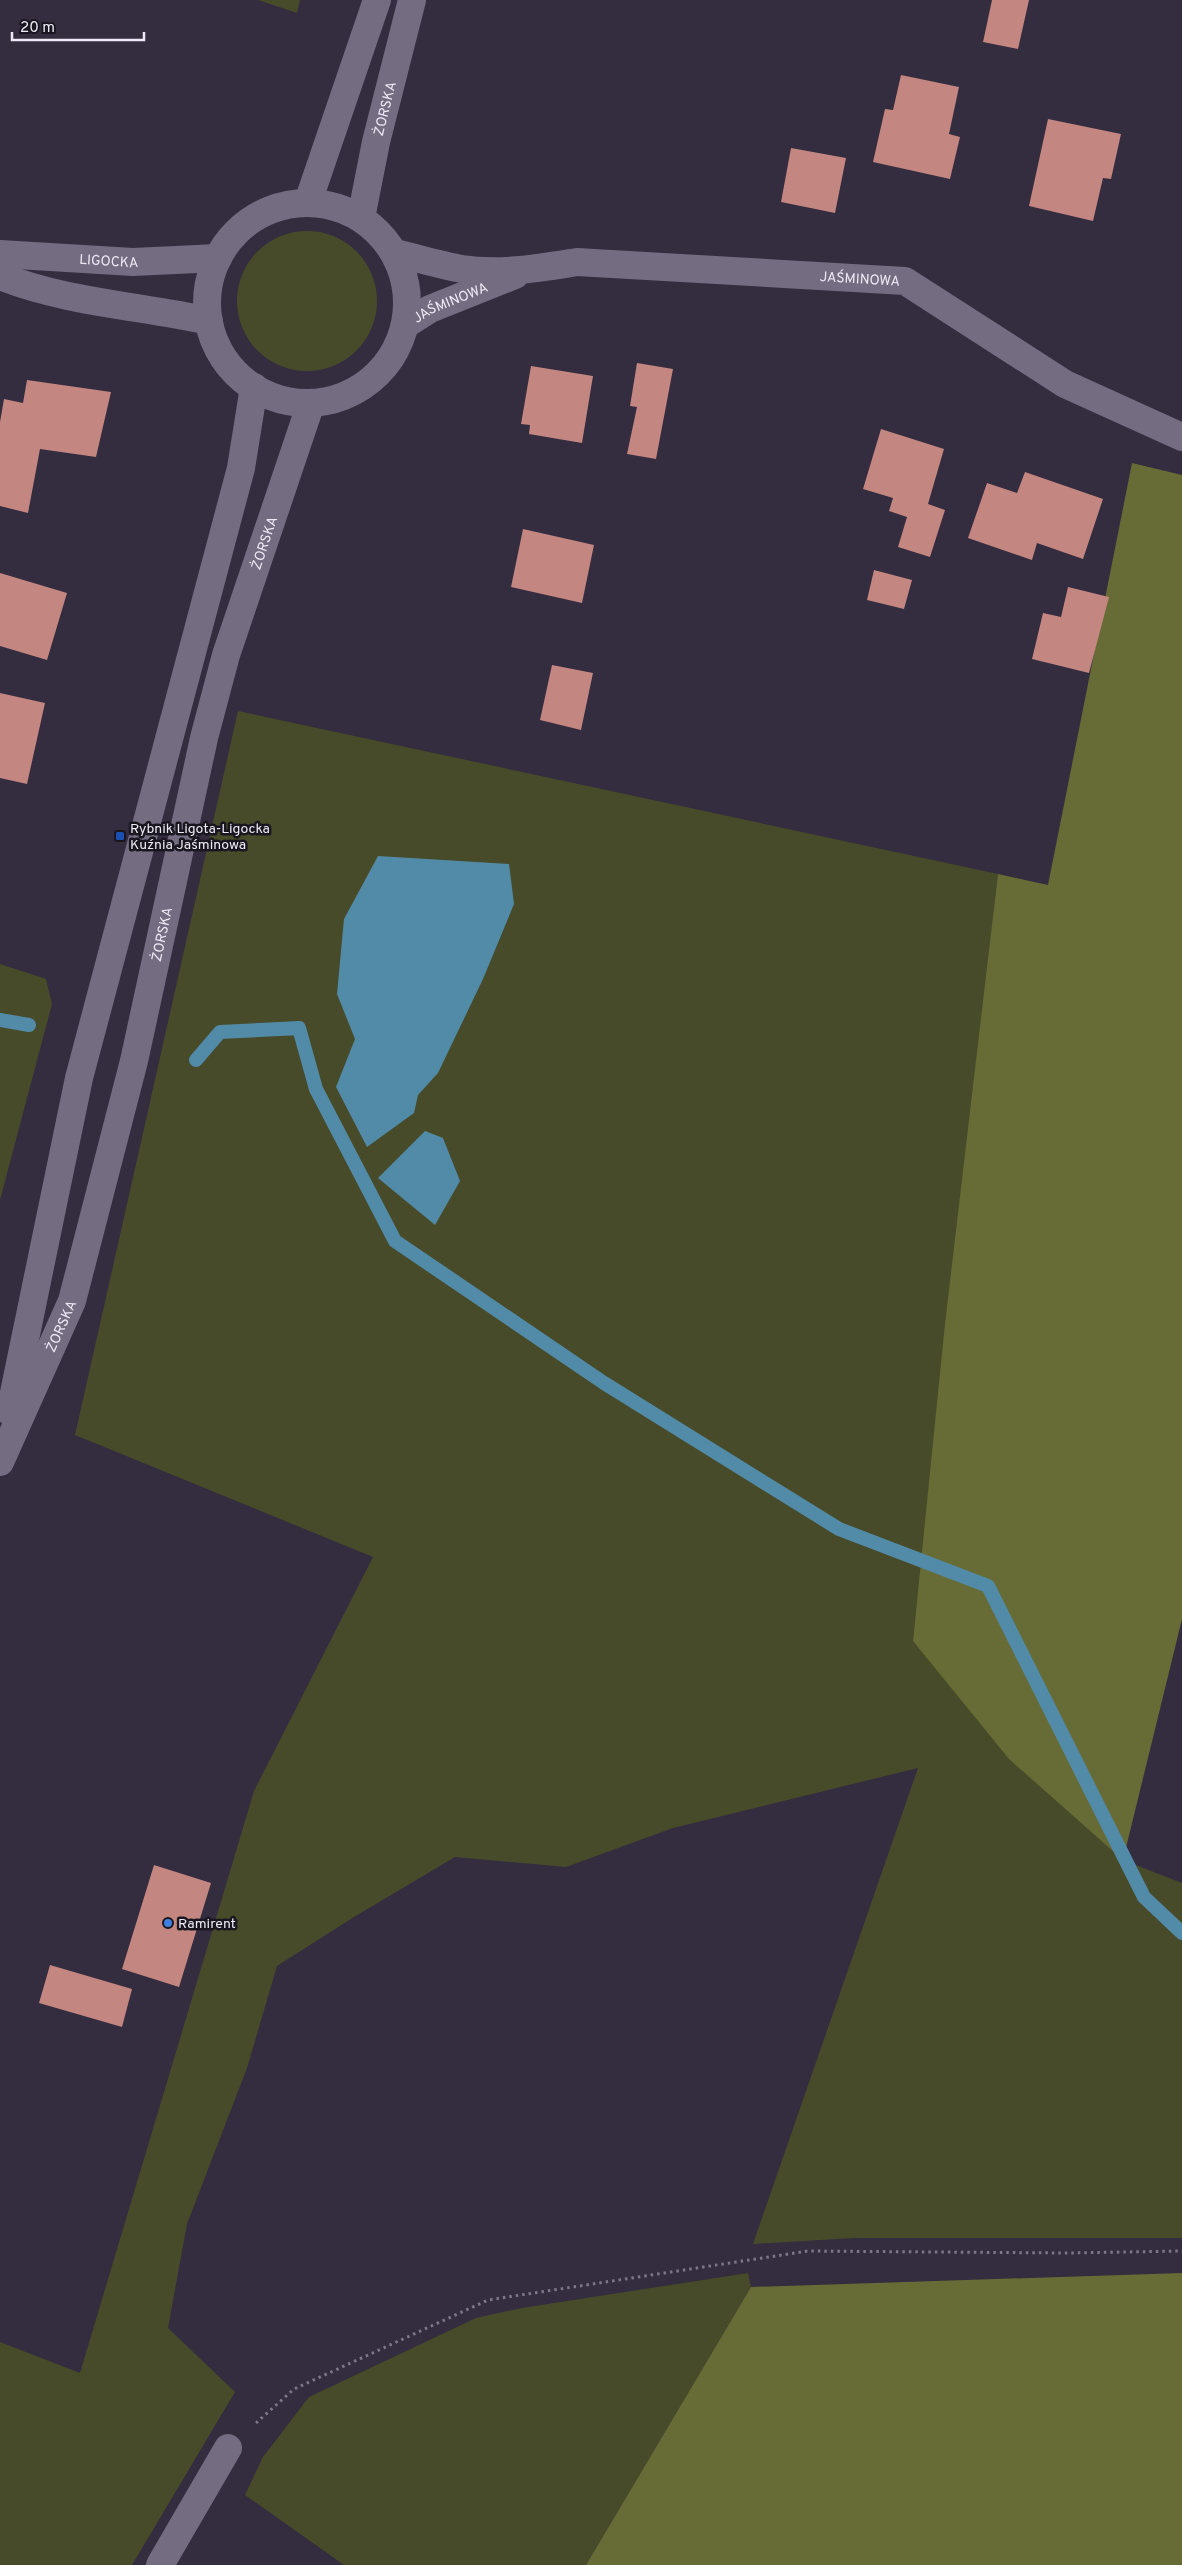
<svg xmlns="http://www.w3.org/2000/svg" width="1182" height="2565" viewBox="0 0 1182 2565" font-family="Overpass,sans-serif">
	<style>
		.green { fill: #484b29 }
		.forest { fill: #676c36 }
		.water { fill: #518ba8 }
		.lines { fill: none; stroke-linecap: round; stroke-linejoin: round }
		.stream { stroke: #518ba8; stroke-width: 14 }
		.building { fill: #c38681 }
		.path { stroke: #7e7788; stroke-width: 3; stroke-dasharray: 2.5 4; stroke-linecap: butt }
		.minor { stroke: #746c81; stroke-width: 28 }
		.secondary { stroke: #746c81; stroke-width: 28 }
		.transit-dot { fill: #1a4fb4; stroke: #1a161f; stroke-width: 2 }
		.shop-dot { fill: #3f7fe0; stroke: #1a161f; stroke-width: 2 }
		.labels { text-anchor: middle; stroke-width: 5; stroke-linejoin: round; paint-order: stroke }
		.street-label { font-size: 14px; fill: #eee9f6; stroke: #1a161f }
		.poi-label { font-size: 14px; fill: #eee9f6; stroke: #1a161f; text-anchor: start }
	</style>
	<rect width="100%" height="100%" fill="#342c3f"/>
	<path class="green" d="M258 0H300L297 13Z
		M237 301a70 70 0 1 1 140 0a70 70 0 1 1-140 0Z
		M238 711 998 874 913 1641 1123 1860 1182 1883V2238H854L753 2244 918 1768 673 1828 566 1867 455 1857 354 1917 277 1966 247 2068 187 2224 168 2328 235 2392 132 2565H0V2342L80 2373 254 1791 373 1557 75 1435Z
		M0 964 46 979 52 1004 0 1200Z
		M748 2273 751 2287 586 2565H344L245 2495 263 2457 309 2397 476 2318 522 2308Z"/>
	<path class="forest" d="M1132 463 1182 475V1619L1123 1860 1009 1759 913 1641 945 1324 998 874 1048 885Z
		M1182 2273V2565H586L751 2287Z"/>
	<path class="water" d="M378 856 509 864 514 904 483 979 438 1073 418 1095 414 1113 367 1147 336 1087 355 1039 337 994 344 919Z
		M425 1131 443 1138 460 1181 435 1225 378 1178Z"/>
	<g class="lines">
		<path class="stream" d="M0 1020 29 1025
			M196 1060 220 1032 299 1028 316 1089 395 1241 604 1383 839 1529 988 1586 1144 1897 1182 1933"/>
	</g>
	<path class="building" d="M992 0H1029L1018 49 983 42Z
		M901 75 959 87 949 134 960 137 950 179 873 162 885 109 893 110Z
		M1048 119 1121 134 1111 179 1103 178 1093 221 1029 206Z
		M791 148 846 158 835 213 781 202Z
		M637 363 673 369 656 459 627 454 637 407 630 406Z
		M531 366 593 376 582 443 529 434 530 425 521 424Z
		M27 380 111 392 96 457 40 449 28 513 0 506V422L4 399 23 403Z
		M881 429 944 449 928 504 945 510 930 557 898 547 907 517 889 511 893 498 863 489Z
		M1025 472 1103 499 1083 559 1037 543 1032 560 968 538 987 483 1017 493Z
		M523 529 594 545 582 603 511 587Z
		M874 570 912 580 904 609 867 600Z
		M0 573 67 593 47 660 0 646Z
		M1068 587 1109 597 1089 673 1032 659 1043 613 1061 617Z
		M552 665 593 673 581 730 540 720Z
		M0 693 45 703 27 784 0 778Z
		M154 1865 211 1883 179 1987 122 1969Z
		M50 1965 132 1989 122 2027 39 2003Z"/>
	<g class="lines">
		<path class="path" d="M256 2423 294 2389 488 2300 808 2251 1068 2253 1182 2251"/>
		<g class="minor">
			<path id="s1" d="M395 253C417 258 440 265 462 269 500 275 539 268 577 262L905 281 1065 384 1182 437"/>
			<path id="s2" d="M0 254 133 262 218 258"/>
			<path d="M0 276C64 302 141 306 209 321"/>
			<path id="s3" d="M405 325 430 309 515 275"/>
			<path d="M160 2565 228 2448"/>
		</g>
		<g class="secondary">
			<path d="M308 202 377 0"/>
			<circle cx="307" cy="303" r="100"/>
			<path id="s4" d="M361 218 376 142 412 0"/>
			<path d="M10 1412 79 1078 241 468 254 387"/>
			<path id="s5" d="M0 1462 72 1301 134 1061 204 738 226 655 311 403"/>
		</g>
	</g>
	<rect class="transit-dot" x="115" y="831" width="10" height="10" rx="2.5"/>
	<circle class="shop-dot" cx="168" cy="1923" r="5"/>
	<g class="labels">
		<g class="street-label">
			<text dy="5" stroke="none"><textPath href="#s4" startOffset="112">ŻORSKA</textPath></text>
			<text dy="5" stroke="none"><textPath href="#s2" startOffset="109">LIGOCKA</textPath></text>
			<text dy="5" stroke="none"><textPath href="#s1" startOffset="468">JAŚMINOWA</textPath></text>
			<text dy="5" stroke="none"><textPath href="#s3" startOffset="51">JAŚMINOWA</textPath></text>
			<text dy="5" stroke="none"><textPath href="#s5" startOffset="959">ŻORSKA</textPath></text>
			<text dy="5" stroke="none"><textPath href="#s5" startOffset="554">ŻORSKA</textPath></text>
			<text dy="5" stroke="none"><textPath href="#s5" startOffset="149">ŻORSKA</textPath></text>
		</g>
		<g class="poi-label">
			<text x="130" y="833">Rybnik Ligota-Ligocka<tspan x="130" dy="16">Kuźnia Jaśminowa</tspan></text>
			<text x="178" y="1928">Ramirent</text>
		</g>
	</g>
	<path d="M12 32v8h132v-8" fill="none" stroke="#eee9f6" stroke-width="2.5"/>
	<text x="20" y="32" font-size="15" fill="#eee9f6" stroke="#1a161f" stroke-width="4" paint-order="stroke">20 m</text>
</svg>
